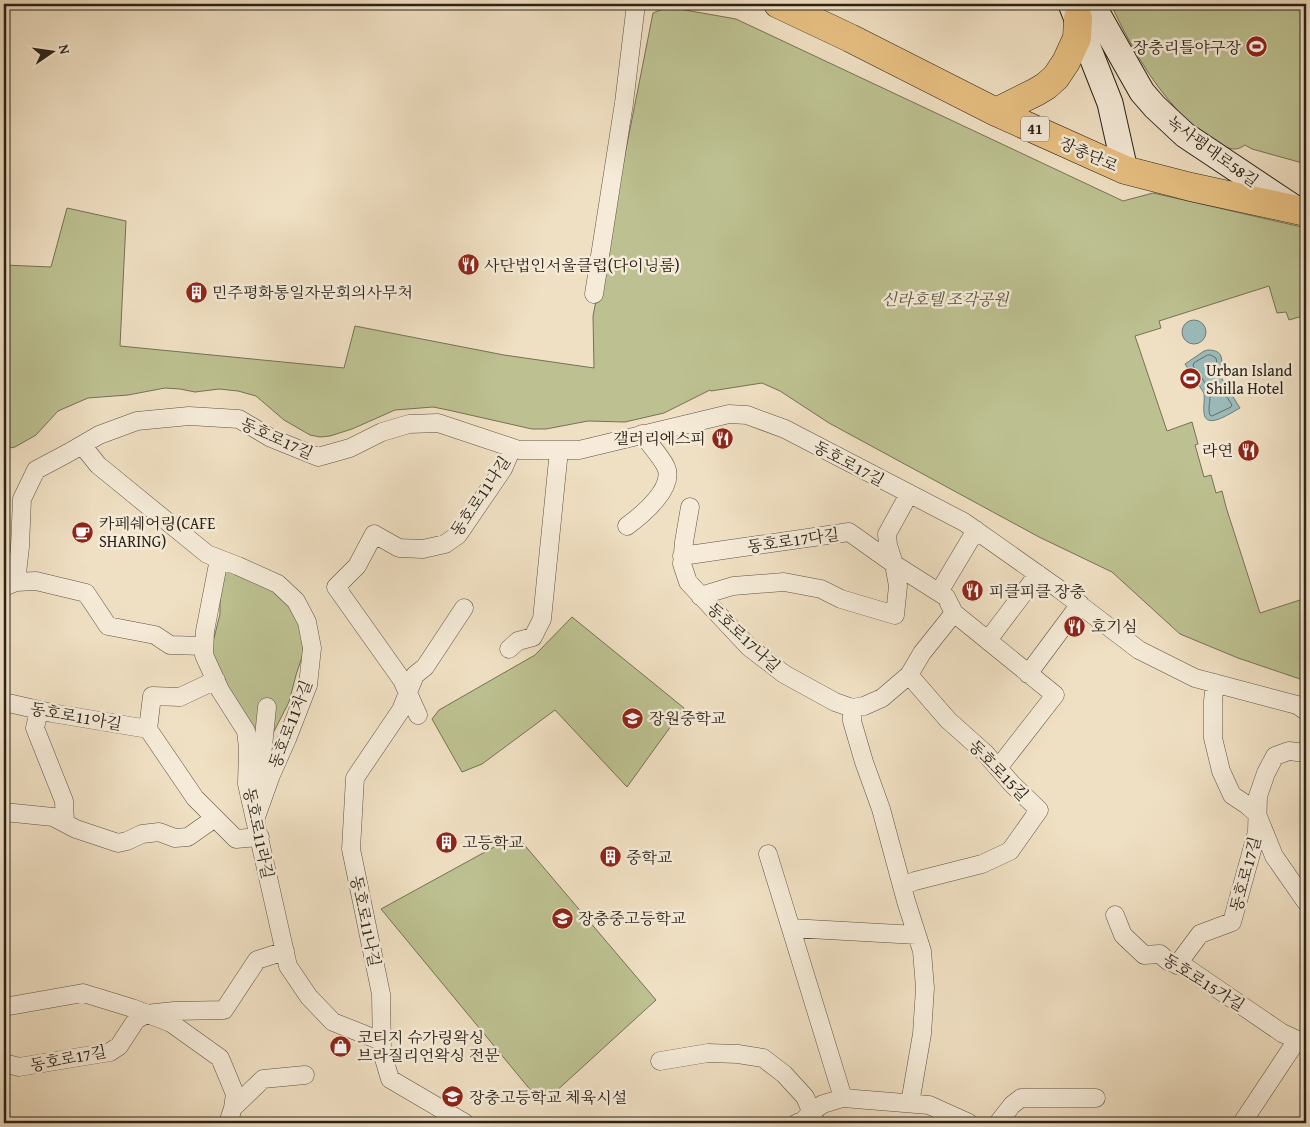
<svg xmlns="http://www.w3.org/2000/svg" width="1310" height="1127" viewBox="0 0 1310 1127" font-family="'Gentium Book Plus','Noto Serif KR',serif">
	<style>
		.green { fill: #bdc191; stroke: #747254 }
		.water { fill: #9cbbbb; stroke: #6e7e7a }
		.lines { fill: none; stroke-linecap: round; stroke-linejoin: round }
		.shore { stroke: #636e6a; stroke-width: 1 }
		.minor-casing { stroke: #5c5243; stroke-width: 19 }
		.secondary-casing { stroke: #2a2218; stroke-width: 27 }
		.primary-casing { stroke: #2a2218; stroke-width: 29 }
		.minor { stroke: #f5ebd8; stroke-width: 18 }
		.secondary { stroke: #f5ebd8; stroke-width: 25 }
		.primary { stroke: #e8c082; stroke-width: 28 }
		.labels { text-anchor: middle; stroke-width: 5; stroke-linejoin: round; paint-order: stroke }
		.shield { fill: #f5ebd8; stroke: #675e52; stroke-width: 1 }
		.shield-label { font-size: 15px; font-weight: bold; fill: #2a2218 }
		.poi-label { font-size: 16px; fill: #2a2218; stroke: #f5ebd8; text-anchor: start }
		.street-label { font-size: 16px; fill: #2a2218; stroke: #f5ebd8 }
		.park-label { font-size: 16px; font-style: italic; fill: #56523c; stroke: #f5ebd8 }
	</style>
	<rect width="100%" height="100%" fill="#f0e0c3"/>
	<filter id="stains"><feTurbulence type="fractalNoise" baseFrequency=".004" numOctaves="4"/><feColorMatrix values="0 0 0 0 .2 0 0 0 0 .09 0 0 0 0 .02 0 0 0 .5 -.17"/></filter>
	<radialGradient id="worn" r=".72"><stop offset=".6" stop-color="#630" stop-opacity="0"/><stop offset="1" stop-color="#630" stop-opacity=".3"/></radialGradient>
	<path class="green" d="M1111 4H1306V164L1252 149 1245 145C1233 154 1225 146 1214 140 1207 136 1200 132 1194 128 1188 124 1183 116 1178 111 1150 80 1128 42 1111 4Z
		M668 7 736 19 1123 201 1153 193 1306 228V315L1289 320 1286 312 1277 313 1269 286 1159 321 1161 328 1135 336 1167 431 1192 422 1198 444 1195 445 1204 477 1211 475 1216 493 1222 491 1226 507 1260 613 1303 599 1306 610V681L1238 658 1180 634 1112 572 1039 537 829 423 780 391 762 383 711 391 710 390 664 413 625 422 588 421 546 429H532L448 410 433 407 395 410 352 429 330 436 320 437 310 435 284 420 256 396 238 391 219 389 195 392 180 389 165 388 128 395 88 398 58 411 36 435 15 447 4 449V265L51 267 67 208 126 221 120 346 344 368 355 326 504 355 594 368 593 316 653 13Z
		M225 566 258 580 292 605 302 628 303 654 296 675 289 702 269 741 251 736 208 653 214 638 220 614V586Z
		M572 617 684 708 627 787 555 710 482 764 462 772 432 719 439 710 535 655Z
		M516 835 656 1000 542 1104 381 909Z"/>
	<path class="water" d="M1182 332a12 12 0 1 1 24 0a12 12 0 1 1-24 0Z
		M1208 350C1229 350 1219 367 1222 379L1240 408C1232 412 1206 431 1204 413 1203 407 1205 400 1204 393L1185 364 1204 351Z"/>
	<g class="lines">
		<path class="shore" d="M1208 355H1211L1216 358C1218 364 1215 369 1216 375 1217 386 1227 396 1232 405L1231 407 1212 416 1210 415C1207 408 1212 399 1209 391 1206 382 1198 374 1193 366L1194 363Z"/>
		<defs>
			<path id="minor" d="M594 294 624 103 636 4
				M82 445 98 465 207 554 238 566 278 584 296 601 307 622 312 648 308 685 287 739 271 775 256 817
				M690 507 684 542 682 564 688 582 749 647 784 674 835 702 852 708 864 706 882 698 909 675 922 653 954 613
				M627 526C642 515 675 488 666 467 662 458 648 442 642 434
				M682 556 849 532 894 564 946 597 954 613 1055 695 998 768
				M219 559 205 631 204 655 220 690 246 731 248 748 247 784 288 966 309 997 333 1022 381 1041
				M16 582 36 581 86 593 108 626 155 635 170 645 204 646
				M4 587 16 582 20 547 22 499 36 470 68 453 99 435 137 421 189 416 239 419 271 438 318 457 350 448 382 432 409 424 438 423 519 450H579L729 414 747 415 785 429 964 522 1059 589 1139 650 1195 678 1297 705 1306 711
				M939 592 976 530
				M700 596 733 586 784 582 821 589 841 599 895 615 898 586 894 564 888 545 887 534 909 494
				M464 608 425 667 415 675 401 710 355 778 351 849 381 994 382 1052 390 1079 465 1123
				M988 640 1038 574
				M509 649 518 641 533 637 542 619 559 450
				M1028 674 1080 604
				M1215 683 1213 701V738L1221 771 1232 795 1247 805 1257 814 1274 856 1306 902
				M4 702 52 713 148 729 195 798 236 839 260 837
				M852 708V721L864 762 881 809 906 901 922 951 925 988 922 1034 910 1103
				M39 710 35 728 64 801 65 823
				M418 715 402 680 336 587 357 566 374 534 399 548 423 549 445 544 458 535 503 469 512 448
				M148 729 152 696 180 697 216 680
				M263 790 260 776 267 707
				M4 812 53 817 76 829 118 843 127 841 142 834 159 832 175 838 188 837 215 818
				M768 854 843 1098
				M902 886 915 881 982 864 1010 851 1039 810 1012 784 985 753 948 720 909 675
				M1115 915 1123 935 1144 955 1160 954 1168 961 1187 968 1282 1033 1306 1044
				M791 928 917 935
				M1177 965 1200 934 1232 922 1257 832 1258 796 1266 773 1275 756 1289 751 1306 753
				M4 1007 83 993 132 1008 171 1023 220 1058 235 1094 233 1108 228 1123
				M660 1061 708 1053 738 1054 763 1058 784 1074 805 1097 816 1123
				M4 1063 19 1067 110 1052 119 1046 136 1020 146 1014 174 1011 224 1010 257 960 285 951
				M233 1108 263 1079 305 1075
				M797 1123 803 1121 811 1112 823 1104 843 1098 929 1105 969 1123
				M998 1123 1012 1105 1021 1098H1096
				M1242 1123 1297 1040"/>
			<path id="secondary" d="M1071 4 1110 103 1125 170
				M1092 4 1142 92 1155 107 1185 135 1293 207"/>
			<path id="primary" d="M778 4 850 38 996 112 1125 170 1191 187 1306 212
				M996 112 1036 92 1046 86 1056 77 1066 62 1077 38 1078 18"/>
		</defs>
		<use href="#minor" class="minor-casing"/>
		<use href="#secondary" class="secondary-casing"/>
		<use href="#primary" class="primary-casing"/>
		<use href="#minor" class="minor"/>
		<use href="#secondary" class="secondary"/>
		<use href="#primary" class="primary"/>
	</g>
	<defs>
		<symbol id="stadium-disc" viewBox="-11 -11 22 22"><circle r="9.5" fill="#8f2418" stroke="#f5ebd8"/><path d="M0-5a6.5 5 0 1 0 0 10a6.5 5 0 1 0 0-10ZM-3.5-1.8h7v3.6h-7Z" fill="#fff"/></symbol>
		<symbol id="restaurant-disc" viewBox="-11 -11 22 22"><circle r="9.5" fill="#8f2418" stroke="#f5ebd8"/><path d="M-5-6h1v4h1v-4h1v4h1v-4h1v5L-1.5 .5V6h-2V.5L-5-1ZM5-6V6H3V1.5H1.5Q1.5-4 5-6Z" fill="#fff"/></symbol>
		<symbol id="building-disc" viewBox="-11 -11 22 22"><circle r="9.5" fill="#8f2418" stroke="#f5ebd8"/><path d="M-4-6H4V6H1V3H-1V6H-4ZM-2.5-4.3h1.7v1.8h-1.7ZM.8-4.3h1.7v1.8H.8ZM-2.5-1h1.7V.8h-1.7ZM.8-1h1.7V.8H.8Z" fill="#fff"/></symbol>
		<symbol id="cafe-disc" viewBox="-11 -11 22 22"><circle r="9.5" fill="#8f2418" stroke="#f5ebd8"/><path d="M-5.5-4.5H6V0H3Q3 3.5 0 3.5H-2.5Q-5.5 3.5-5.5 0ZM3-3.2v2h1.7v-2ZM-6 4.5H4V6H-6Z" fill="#fff"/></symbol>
		<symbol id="school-disc" viewBox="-11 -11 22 22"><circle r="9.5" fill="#8f2418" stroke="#f5ebd8"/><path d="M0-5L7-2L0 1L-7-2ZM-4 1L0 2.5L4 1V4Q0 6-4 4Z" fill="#fff"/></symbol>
		<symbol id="shop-disc" viewBox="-11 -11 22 22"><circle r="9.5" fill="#8f2418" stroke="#f5ebd8"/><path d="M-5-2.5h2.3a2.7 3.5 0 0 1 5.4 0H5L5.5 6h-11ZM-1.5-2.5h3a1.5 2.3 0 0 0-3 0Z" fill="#fff"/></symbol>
	</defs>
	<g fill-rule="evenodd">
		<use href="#stadium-disc" x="1244" y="34" width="25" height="25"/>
		<use href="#restaurant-disc" x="456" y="252" width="25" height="25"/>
		<use href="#building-disc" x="184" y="280" width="25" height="25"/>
		<use href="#stadium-disc" x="1178" y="366" width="25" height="25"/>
		<use href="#restaurant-disc" x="710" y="426" width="25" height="25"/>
		<use href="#restaurant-disc" x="1236" y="438" width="25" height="25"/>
		<use href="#cafe-disc" x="70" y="520" width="25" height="25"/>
		<use href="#restaurant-disc" x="960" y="578" width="25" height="25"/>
		<use href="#restaurant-disc" x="1062" y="614" width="25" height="25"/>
		<use href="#school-disc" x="620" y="706" width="25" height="25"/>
		<use href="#building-disc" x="434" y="830" width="25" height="25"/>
		<use href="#building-disc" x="598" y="844" width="25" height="25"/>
		<use href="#school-disc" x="550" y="906" width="25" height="25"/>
		<use href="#shop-disc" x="328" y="1034" width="25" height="25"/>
		<use href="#school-disc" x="440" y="1084" width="25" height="25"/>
	</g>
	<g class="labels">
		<rect class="shield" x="1021" y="116.5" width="28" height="25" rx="4"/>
		<g class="shield-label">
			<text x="1035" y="134">41</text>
		</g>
		<g class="poi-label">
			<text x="1241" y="53" text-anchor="end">장충리틀야구장</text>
			<text x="484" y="271">사단법인서울클럽(다이닝룸)</text>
			<text x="212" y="298">민주평화통일자문회의사무처</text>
			<text x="1206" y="376">Urban Island<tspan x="1206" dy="18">Shilla Hotel</tspan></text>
			<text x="706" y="444" text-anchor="end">갤러리에스피</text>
			<text x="1233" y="456" text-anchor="end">라연</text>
			<text x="99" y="529">카페쉐어링(CAFE<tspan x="99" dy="18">SHARING)</tspan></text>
			<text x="989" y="597">피클피클 장충</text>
			<text x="1091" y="632">호기심</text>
			<text x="649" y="724">장원중학교</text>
			<text x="462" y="848">고등학교</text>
			<text x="626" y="863">중학교</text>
			<text x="578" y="924">장충중고등학교</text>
			<text x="357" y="1043">코티지 슈가링왁싱<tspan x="357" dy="18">브라질리언왁싱 전문</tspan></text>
			<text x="469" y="1103">장충고등학교 체육시설</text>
		</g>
		<g class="street-label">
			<text transform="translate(1213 151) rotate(36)" y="6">녹사평대로58길</text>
			<text transform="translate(1089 154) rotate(24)" y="6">장충단로</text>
			<text transform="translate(277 438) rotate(24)" y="6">동호로17길</text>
			<text transform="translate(849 463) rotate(28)" y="6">동호로17길</text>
			<text transform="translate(480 496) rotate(-56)" y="6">동호로11나길</text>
			<text transform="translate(793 540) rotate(-8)" y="6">동호로17다길</text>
			<text transform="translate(744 637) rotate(43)" y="6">동호로17나길</text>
			<text transform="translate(76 716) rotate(10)" y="6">동호로11아길</text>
			<text transform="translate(290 724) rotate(-69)" y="6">동호로11차길</text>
			<text transform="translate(999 770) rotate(46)" y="6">동호로15길</text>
			<text transform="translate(259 833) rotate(78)" y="6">동호로11라길</text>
			<text transform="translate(1245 874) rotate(-75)" y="6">동호로17길</text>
			<text transform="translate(366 921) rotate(78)" y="6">동호로11나길</text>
			<text transform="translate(1204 982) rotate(32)" y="6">동호로15가길</text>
			<text transform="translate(68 1058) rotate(-11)" y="6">동호로17길</text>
		</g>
		<g class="park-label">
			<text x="945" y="305">신라호텔 조각공원</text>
		</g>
	</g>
	<rect width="1310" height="1127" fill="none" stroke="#f0e0c3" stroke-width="20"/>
	<rect x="5" y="5" width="1300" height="1117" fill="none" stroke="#2a2218" stroke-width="2.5"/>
	<rect x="10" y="10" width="1290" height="1107" fill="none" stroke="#2a2218"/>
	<g transform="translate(52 52) rotate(77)" stroke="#f5ebd8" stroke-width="4" paint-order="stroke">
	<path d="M0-4L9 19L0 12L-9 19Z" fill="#2a2218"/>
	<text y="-8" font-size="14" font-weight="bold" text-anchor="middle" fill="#2a2218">N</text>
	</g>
	<rect width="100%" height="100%" filter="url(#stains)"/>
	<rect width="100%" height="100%" fill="url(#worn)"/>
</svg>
